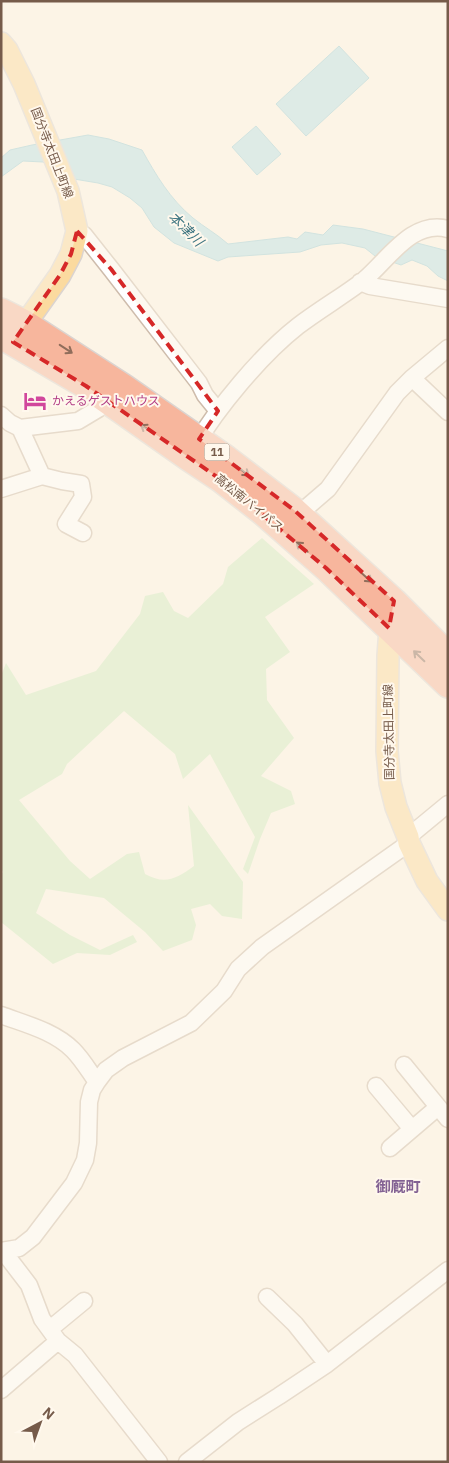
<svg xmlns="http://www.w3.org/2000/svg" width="449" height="1463" viewBox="0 0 449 1463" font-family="'IBM Plex Sans','Noto Sans JP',sans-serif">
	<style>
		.green { fill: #d3ebc4 }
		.water { fill: #badfe7; stroke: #a0cfd8 }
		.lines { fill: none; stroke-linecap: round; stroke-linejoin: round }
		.minor-casing { stroke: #cebcac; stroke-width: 19 }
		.major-casing { stroke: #dbd4d0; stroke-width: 24 }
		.highway-casing { stroke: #dbd4d0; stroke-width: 28 }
		.minor { stroke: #fff; stroke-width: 16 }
		.major { stroke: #fbda9f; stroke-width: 21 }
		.highway { stroke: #f7b69d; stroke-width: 25 }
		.oneway { stroke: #906d5b }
		.marked { fill: none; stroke: #d62828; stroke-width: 4; stroke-dasharray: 10 6; stroke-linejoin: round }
		.labels { text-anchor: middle; stroke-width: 4; stroke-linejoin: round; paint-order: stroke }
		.shield { fill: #fff8ed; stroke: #9f8a7b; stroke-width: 1 }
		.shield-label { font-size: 11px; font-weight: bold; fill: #765b4a }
		.street-label { font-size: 12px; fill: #765b4a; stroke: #fff8ed }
		.hotel-label { font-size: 12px; fill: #b23c85; stroke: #fff8ed; text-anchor: start }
		.water-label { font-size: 14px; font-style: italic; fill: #417783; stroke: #fff8ed }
		.quarter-label { font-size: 15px; font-weight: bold; fill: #836293; stroke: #fff8ed }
	</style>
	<rect width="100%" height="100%" fill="#fcf4e6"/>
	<path class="green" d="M262 538 314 584 265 617 290 652 266 669 267 700 294 738 261 776 291 791 295 804 271 813 260 839 248 874 243 869 255 837 210 754 183 779 175 754 124 711 67 764 62 774 19 800 70 861 90 879 127 854 139 852 145 874C165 885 176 879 194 866L188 805 243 882 242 919 222 916 210 904 191 909 196 925 192 940 163 951 145 932 104 898 46 889 36 913 70 935 100 950 133 935 137 942 110 955 77 953 53 964 1 922V875L3 872 1 869V676L6 663 26 695 96 671 140 614 145 596 163 592 174 611 188 618 223 584 228 567Z"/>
	<path class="water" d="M339 46 369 78 306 136 276 104Z
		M256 126 281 154 257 175 232 147Z
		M88 135 109 139 142 150C156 175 170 199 193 218 204 227 217 234 228 244L288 237 297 239 305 232 323 235 333 225 363 229 448 251V281L438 276 427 266 412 260 401 265 375 256 365 248 342 243 321 245 300 252 228 257 218 261 174 243 154 227 142 208 130 198 112 187 98 183 74 179 43 162 23 161 1 177V158L10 150 32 145Z"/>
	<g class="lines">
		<defs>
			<path id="minor" d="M77 231 84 235 111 269 199 383 205 395 218 411
				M360 282 370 286 448 299
				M412 378 448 412
				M1 415 10 423 20 428 78 421 98 409 106 401
				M20 428 42 476
				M194 447C218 407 261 355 298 326 319 310 343 296 364 280 388 260 412 219 448 229
				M1 489 42 476 62 481 81 484 83 497 66 524 83 533
				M299 514 328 489 397 393 412 378 448 348
				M408 837 448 804
				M1 1015C25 1024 54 1031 73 1050 82 1059 89 1071 97 1082
				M404 1065 448 1119
				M376 1086 412 1129
				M390 1148 438 1107
				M1 1251 19 1248 33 1237 74 1183 85 1160 88 1143 89 1102 92 1090 97 1082 106 1070 123 1058 191 1023 224 991 238 969 262 947 409 843
				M3 1251 29 1285 42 1319 58 1341 75 1355 159 1462
				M267 1297 295 1324 327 1364
				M50 1329 84 1301
				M1 1390 58 1341
				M187 1462 238 1422 279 1396 327 1364 448 1270"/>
			<path id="major" d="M1 43 7 50 24 84 68 191 77 231 71 254 60 275 16 337
				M391 616 388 656 387 751 390 783 396 807 408 837 409 843 427 881 448 910"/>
			<path id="highway" d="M1 311 25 323 124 387 226 458 294 510 394 601 448 655
				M1 336 86 386 187 457 220 479 262 512 326 568 448 685"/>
		</defs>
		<use href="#minor" class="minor-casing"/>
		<use href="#major" class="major-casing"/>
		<use href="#highway" class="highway-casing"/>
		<use href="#minor" class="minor"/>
		<use href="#major" class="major"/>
		<use href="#highway" class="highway"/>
	</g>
	<defs><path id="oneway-shaft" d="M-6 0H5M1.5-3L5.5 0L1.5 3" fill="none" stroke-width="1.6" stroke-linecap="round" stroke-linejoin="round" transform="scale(1.25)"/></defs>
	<g class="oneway">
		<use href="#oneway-shaft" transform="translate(66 349) rotate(33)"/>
		<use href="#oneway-shaft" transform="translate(147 429) rotate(-146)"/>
		<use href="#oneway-shaft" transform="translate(243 471) rotate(38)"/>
		<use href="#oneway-shaft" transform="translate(302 547) rotate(-139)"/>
		<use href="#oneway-shaft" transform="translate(366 577) rotate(42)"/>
		<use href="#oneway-shaft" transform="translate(419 656) rotate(-136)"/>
	</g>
	<path d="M0 0H449V1463H0ZM77 231 111 269 218 411 199 439 294 510 394 601 389 628 326 568 220 479 86 386 13 342 60 275 71 254Z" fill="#fcf4e6" fill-opacity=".55" fill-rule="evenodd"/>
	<path class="marked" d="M77 231 111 269 218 411 199 439 294 510 394 601 389 628 326 568 220 479 86 386 13 342 60 275 71 254Z"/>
	<defs>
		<symbol id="hotel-bare" viewBox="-9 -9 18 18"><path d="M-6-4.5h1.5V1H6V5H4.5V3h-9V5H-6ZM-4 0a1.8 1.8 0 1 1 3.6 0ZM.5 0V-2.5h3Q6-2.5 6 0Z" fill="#d1479c" stroke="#fff8ed" stroke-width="2.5" paint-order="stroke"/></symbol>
	</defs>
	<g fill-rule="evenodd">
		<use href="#hotel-bare" x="19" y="385" width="32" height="32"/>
	</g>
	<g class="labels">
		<rect class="shield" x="204.5" y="443.5" width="25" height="17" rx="4"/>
		<g class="shield-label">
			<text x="217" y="456">11</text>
		</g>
		<g class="street-label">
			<text transform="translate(52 153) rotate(69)" y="4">国分寺太田上町線</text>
			<text transform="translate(249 503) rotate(39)" y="4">高松南バイパス</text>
			<text transform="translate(389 732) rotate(-91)" y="4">国分寺太田上町線</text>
		</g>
		<g class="hotel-label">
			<text x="52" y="405">かえるゲストハウス</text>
		</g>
		<g class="water-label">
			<text transform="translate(186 229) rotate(44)" y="5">本津川</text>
		</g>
		<g class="quarter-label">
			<text x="398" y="1192">御厩町</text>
		</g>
	</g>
	<rect width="449" height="1463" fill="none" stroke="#765b4a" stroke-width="5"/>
	<g transform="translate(40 1423) rotate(41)" stroke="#fff8ed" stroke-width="4" paint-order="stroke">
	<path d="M0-4L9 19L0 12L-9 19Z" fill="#765b4a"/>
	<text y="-8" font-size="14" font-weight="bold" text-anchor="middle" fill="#765b4a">N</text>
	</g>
</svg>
